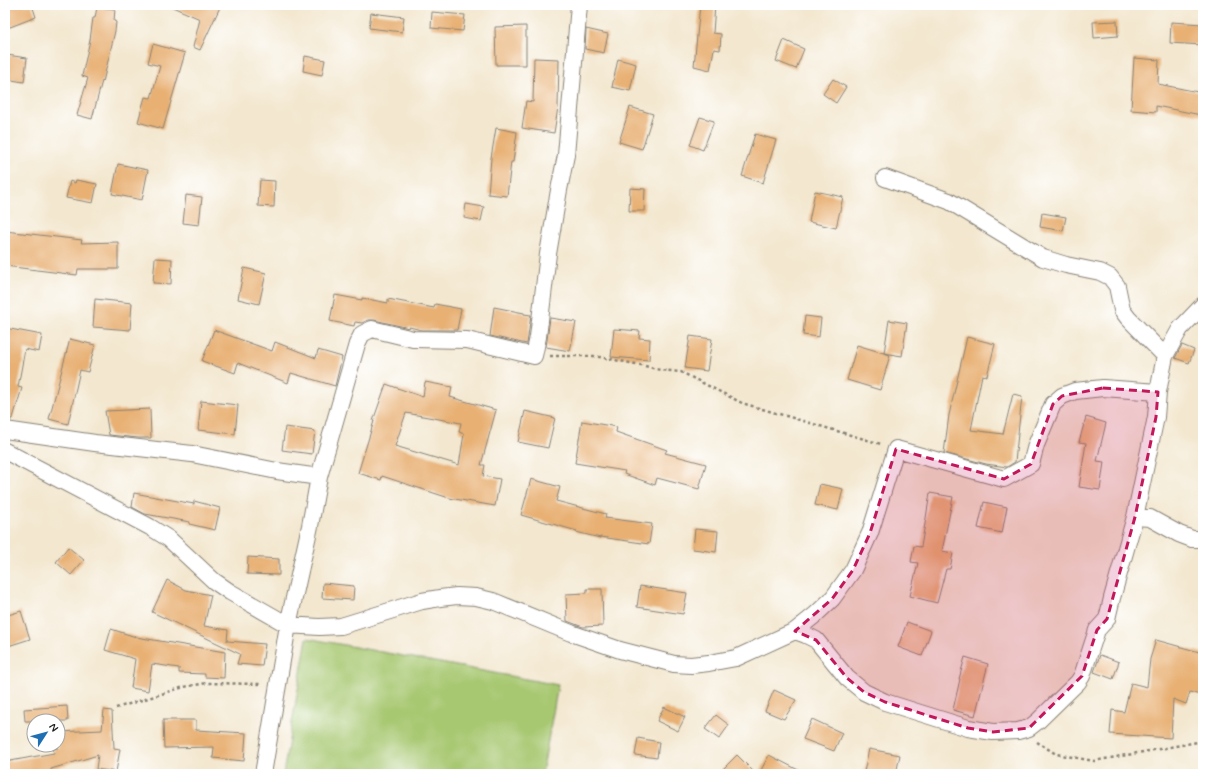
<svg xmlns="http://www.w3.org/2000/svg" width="1208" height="779" viewBox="0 0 1208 779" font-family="Mynerve,sans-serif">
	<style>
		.green { fill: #a7c871; stroke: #627246 }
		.building { fill: #e8b073; fill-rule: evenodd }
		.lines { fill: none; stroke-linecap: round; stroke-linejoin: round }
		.minor-casing { stroke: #888276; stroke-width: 18 }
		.path { stroke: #888276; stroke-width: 2.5; stroke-dasharray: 3 3; stroke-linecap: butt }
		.minor { stroke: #fff; stroke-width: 16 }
		.marked { fill: #c2185b; fill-opacity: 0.2; stroke: #c2185b; stroke-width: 3; stroke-dasharray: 8 5; stroke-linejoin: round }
	</style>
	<rect width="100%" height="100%" fill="#fff"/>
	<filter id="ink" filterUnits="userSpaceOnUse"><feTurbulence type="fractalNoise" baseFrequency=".025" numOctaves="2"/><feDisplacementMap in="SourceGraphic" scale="8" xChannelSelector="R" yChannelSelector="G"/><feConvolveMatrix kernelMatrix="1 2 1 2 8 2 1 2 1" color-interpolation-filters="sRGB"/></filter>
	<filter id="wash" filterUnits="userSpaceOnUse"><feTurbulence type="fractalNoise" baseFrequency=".012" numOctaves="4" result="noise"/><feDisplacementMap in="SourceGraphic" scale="16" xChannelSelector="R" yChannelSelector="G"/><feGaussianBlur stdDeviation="0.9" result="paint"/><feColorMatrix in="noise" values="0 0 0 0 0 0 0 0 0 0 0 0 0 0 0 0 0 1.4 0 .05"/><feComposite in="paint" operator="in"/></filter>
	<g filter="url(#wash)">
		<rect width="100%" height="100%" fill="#f3e7cf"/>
		<path class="green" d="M307 638 558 685 542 774H283Z"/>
		<g id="blocks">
			<path class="building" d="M16 5H32L36 17 5 29V9Z
				M168 5H221L200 50 193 47 200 19Z
				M700 5H715L713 33 721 34 720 50 714 49 710 70 694 66Z
				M97 7 115 9 114 21 116 22 115 31 103 82 102 81 92 119 77 115 88 78 82 76 90 40 93 18H95Z
				M432 12 465 15 463 31 431 28Z
				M371 13 404 17 402 32 369 28Z
				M1117 21 1118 36 1094 38 1093 22Z
				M1171 22 1203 24V45L1170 43Z
				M526 26V65H496L495 27Z
				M586 29 608 34 604 53 585 49Z
				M784 40 804 49 796 69 776 61Z
				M153 44 185 53 163 129 138 122 145 97 151 98 160 66 148 63Z
				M7 55 27 58 24 82 5 79Z
				M305 56 325 60 322 75 303 71Z
				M534 58 559 59 558 107 554 133 522 128 526 101 533 102Z
				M1134 58 1159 60 1158 84 1203 93V104L1201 115 1156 106V112L1131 110Z
				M618 59 636 64 630 91 612 87Z
				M833 79 846 87 836 103 823 94Z
				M630 107 653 114 642 149 619 142Z
				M700 117 714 121 703 150 690 145Z
				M496 128 517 132 513 162H511L507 196 488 194 491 158Z
				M755 134 776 140 763 183 742 176Z
				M118 164 148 170 142 200 112 194Z
				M76 180 97 184 93 203 66 198 70 181 75 183Z
				M260 180 275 181 274 207 258 206Z
				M630 188 645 189 644 211H629Z
				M815 191 843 197 836 228 809 222Z
				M186 195 202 197 199 225 183 223Z
				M466 204 484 207 481 221 464 218Z
				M1042 213 1066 217 1063 231 1040 227Z
				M5 231 82 240 81 243 118 242V269H78L77 275 5 266Z
				M155 258 172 259 171 284 153 283Z
				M244 268 266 273 259 304 238 299Z
				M335 295 362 300V298L388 303V299L434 308 435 304 461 309 457 330H422L409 327V328L374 320H368L362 323 355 322 354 326 330 321Z
				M95 299 132 303 130 330 93 327Z
				M494 307 524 313V314L531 315 527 344 490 336Z
				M805 316 821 318 819 337 803 335Z
				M550 318 576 322 570 351 546 347Z
				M889 320 907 323 902 356 884 353Z
				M5 328 42 335 39 352 25 349 18 387 22 388 13 418H12L10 421H5Z
				M614 329 640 331 639 338 650 339 649 360 611 357Z
				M214 330 272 351 275 342 316 358 318 350 342 357 335 386 291 373 288 383 238 363 235 373 202 361Z
				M690 336 712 339 707 371 685 368Z
				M967 337 995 344 987 376 982 375 971 430 1003 434 1013 394 1022 396 1015 462 1007 467 986 464 944 453 949 415Z
				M70 339 95 345 88 372 80 370 68 424 49 419Z
				M857 345 890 355 880 390 847 380Z
				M1182 345 1194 350 1189 363 1175 358Z
				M425 382 452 387 450 397 496 410 481 465H485L483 476 500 479 495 506 449 498 382 476 381 480 358 473 374 421H373L386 384 423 397ZM406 413 461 423 459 432 464 434 459 465 395 446Z
				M201 401 238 405 235 434 198 430Z
				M150 409 151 438H138L109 435 105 411Z
				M525 411 555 418 548 448 518 442Z
				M1086 417 1106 423 1097 461 1104 462 1100 490 1079 487 1086 443 1079 442Z
				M582 421 617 427 616 432 667 450 665 453 706 464 699 489 657 478 655 485 624 474 625 471 575 463Z
				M285 427 315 431 312 454 282 450Z
				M531 479 560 487 556 501 606 514 605 518 652 524 649 544 600 537V538L576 532 577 531 521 515Z
				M820 484 843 489 838 510 815 505Z
				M134 493 194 504V501L220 508 215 530 189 524 190 522 145 514 132 507Z
				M930 493 953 497 942 551 953 553 950 569H946L937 603 910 596 918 563 911 562 914 546 921 547 926 518Z
				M984 502 1007 507 1002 533 978 528Z
				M695 529 718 531 716 552 693 549Z
				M68 547 84 560 71 575 56 562Z
				M248 557 279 559V575L247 574Z
				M167 580 186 590 211 595 204 626 228 630 227 641 265 644 262 666 237 664 240 654 152 612Z
				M323 583 354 586 353 600 322 598Z
				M640 586 687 593 683 614 637 607Z
				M587 589H602L603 626 583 627 567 621 566 594 587 593Z
				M21 611 30 639 5 647V616Z
				M907 622 931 631 922 656 898 647Z
				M111 629 136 637 225 652 224 678 205 677V674L179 673V668L152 664 148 691 131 688 135 659 105 650Z
				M1156 640 1203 653V696L1190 692 1186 704 1173 699 1171 738 1110 734 1112 710 1124 712 1131 683 1147 687 1150 659Z
				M1100 655 1119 662 1113 679 1094 672Z
				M965 657 988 664 975 716 953 710 960 679H959Z
				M774 690 796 700 784 719 765 711Z
				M67 706 68 721H25L24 709Z
				M664 707 685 717 678 731 657 721Z
				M104 710 112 711 114 748 120 749 116 772 96 769 98 755 51 769 52 774H5V762L54 753 53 749 58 748V732L102 730Z
				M716 715 729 725 719 739 705 729Z
				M812 719 842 733 834 751 803 739Z
				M163 720H196V730L246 733 244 761 213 758 214 747 164 748Z
				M638 738 659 742 657 758 635 755Z
				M869 749 900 755 896 774H874L864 772Z
				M737 755 756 774H718Z
				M769 755 806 774H759Z"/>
		</g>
	</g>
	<g filter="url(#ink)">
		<use href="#blocks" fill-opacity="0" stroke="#888276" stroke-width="1"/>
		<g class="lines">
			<defs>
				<path id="minor" d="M885 178 949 201 1043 258 1066 265 1100 272 1110 277 1117 286 1122 310 1128 318 1165 356
					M5 430 95 443 192 454 277 471 319 477 310 526 288 625 263 774
					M5 451 150 527 169 539 214 581 230 592 288 625 319 627 341 626 422 601 440 598 457 596 476 597 493 601 571 633 620 650 674 664 691 665 709 663 736 658 795 631 815 615 832 599 853 570 870 533 896 449 1004 479 1031 464 1036 445 1053 404 1062 396 1075 391 1103 388 1158 392
					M319 477 357 344 362 334 372 329 413 339 467 340 534 356 538 337 548 254 559 190 566 155 579 5
					M1135 517 1150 518 1179 534 1192 539H1203
					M795 631 806 635 816 640 847 678 864 692 885 702 968 728 993 732 1018 731 1029 728 1038 721 1078 682 1082 676 1097 630 1107 619 1112 598 1135 517 1156 417 1158 392 1165 356 1180 329 1203 305"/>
			</defs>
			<use href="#minor" class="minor-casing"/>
			<path class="path" d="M550 356H594L641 365 660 370 681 372 742 403 881 444
				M116 708 184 687 207 683 262 684
				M1037 742 1056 754 1094 761 1203 741"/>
			<use href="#minor" class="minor"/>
		</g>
	</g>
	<path class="marked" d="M1103 388 1158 392 1156 417 1135 517 1107 619 1097 630 1082 676 1029 728 993 732 968 728 885 702 864 692 847 678 816 640 795 631 832 599 853 570 870 533 896 449 1004 479 1031 464 1053 404 1062 396Z"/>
	<rect width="1208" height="779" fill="none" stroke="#fff" stroke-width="20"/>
	<g transform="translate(46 733) rotate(54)"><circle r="19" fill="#ffffff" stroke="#a4a4a4"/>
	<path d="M0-3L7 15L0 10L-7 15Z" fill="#1f6fb2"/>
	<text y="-6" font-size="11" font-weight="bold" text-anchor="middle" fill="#1c1c1c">N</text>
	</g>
</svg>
